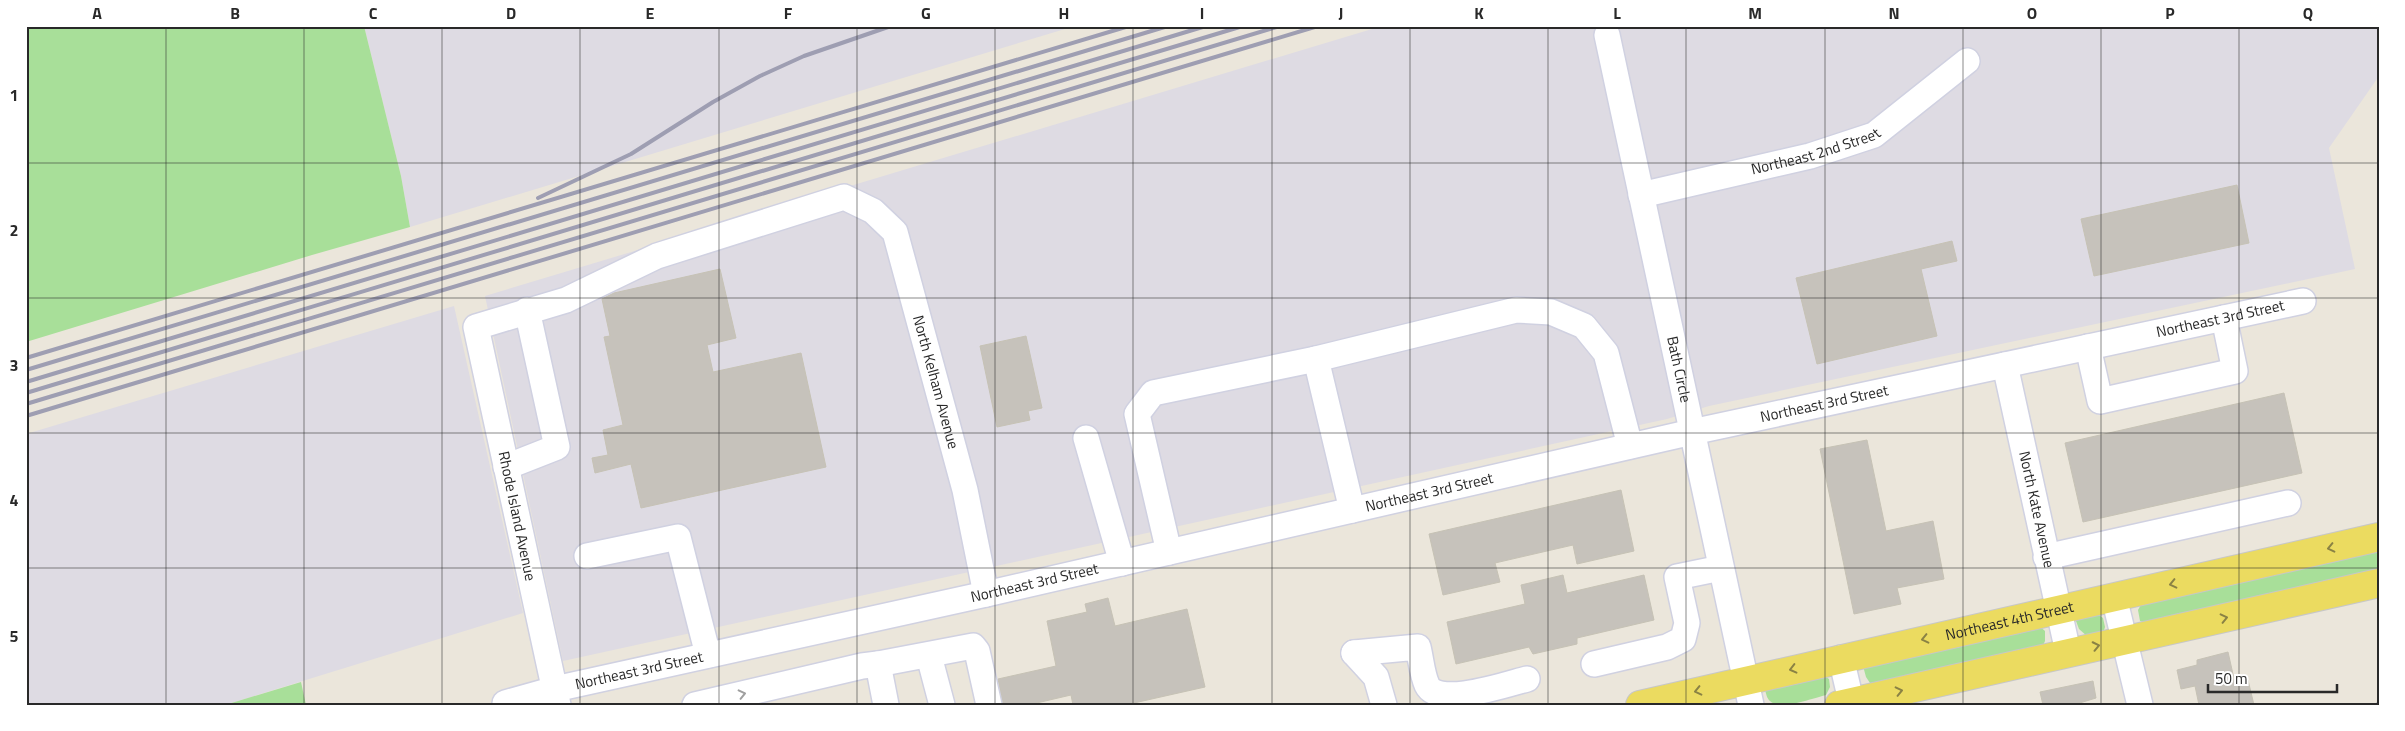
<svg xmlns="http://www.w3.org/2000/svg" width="2405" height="731" viewBox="0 0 2405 731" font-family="'Titillium Web',sans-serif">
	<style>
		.industrial { fill: #dedbe3 }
		.green { fill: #a8df99 }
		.building { fill: #c6c2bb; stroke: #c6c2b5 }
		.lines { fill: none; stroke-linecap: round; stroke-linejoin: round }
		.minor-casing { stroke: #d0d1e1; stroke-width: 28 }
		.major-casing { stroke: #c7c7c7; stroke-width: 30 }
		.minor { stroke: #fff; stroke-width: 25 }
		.major { stroke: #ebdb60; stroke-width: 28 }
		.rail { stroke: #9e9eb2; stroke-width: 4 }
		.oneway { stroke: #8a8244 }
		.oneway2 { stroke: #9f9f9f }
		.grid { fill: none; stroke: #292929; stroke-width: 1; stroke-opacity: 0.55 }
		.labels { text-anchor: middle; stroke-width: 4; stroke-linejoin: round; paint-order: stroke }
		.street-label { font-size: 15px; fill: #292929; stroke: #fff }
		.neatline { fill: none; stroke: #292929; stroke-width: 2 }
		.grid-label { font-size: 16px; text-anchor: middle; font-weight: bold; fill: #292929 }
	</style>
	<rect width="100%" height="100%" fill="#ebe6db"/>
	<path class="industrial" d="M364 26H1075L410 227 401 176Z
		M1382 26H2379V76L2329 148 2355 269 1709 406 1667 419 563 661 485 296Z
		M454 306 523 613 225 705H26V434Z"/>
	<path class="green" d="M26 26H364L401 176 410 227 312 255 26 342Z
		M2379 547V572L2149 624 2140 621 2138 610 2143 601Z
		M2092 610 2103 618 2105 627 2103 634 2088 637 2079 629 2076 621 2083 613Z
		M2037 624 2045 631V641L2042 648 1872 686 1866 677 1863 666Z
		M1820 673 1829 679 1830 687 1826 695C1814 698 1779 711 1770 701 1767 699 1766 693 1765 690Z
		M301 682 306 705H225Z"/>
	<path class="building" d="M2237 185 2249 243 2094 276 2081 219Z
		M1952 241 1957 261 1921 269 1937 336 1817 364 1796 278Z
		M720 269 736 338 707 345 713 372 801 353 826 467 641 508 631 464 595 473 592 458 608 455 603 430 623 425 604 337 610 336 602 299 614 293Z
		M1026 336 1042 408 1028 411 1030 420 997 427 980 346Z
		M2284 393 2302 473 2083 522 2065 443Z
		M1867 440 1886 531 1933 521 1944 579 1897 588 1901 604 1854 614 1820 449Z
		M1621 490 1634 551 1577 564 1573 545 1495 563 1500 582 1443 595 1429 534Z
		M1563 575 1567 593 1644 575 1654 620 1577 638V644L1533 654 1529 647 1456 664 1447 622 1525 604 1521 585Z
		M1108 598 1115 626 1187 609 1205 687 1125 705H1073L1071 695 1028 705H1003L998 679 1056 666 1047 621 1087 612 1085 604Z
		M2228 652 2235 683 2248 680 2254 705H2199L2195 686 2181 689 2177 670 2197 665V660Z
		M2093 681 2096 698 2073 705H2043L2040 692Z"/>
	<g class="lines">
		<defs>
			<g id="minor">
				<path id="s1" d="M1607 35 1751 705"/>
				<path id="s2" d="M1641 195 1810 156 1874 135 1967 61"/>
				<path d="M2088 347 2100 401 2235 371 2224 318"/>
				<path d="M1316 359 1516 310 1551 312 1584 326 1606 353 1630 446"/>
				<path id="s3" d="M2005 365 2068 652"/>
				<path d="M1086 438 1122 563"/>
				<path d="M506 467 557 447 527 310"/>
				<path d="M1169 552 1137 414 1153 393 1316 359 1352 510"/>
				<path d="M587 556 678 537 708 655"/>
				<path d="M2046 557 2288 503"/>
				<path d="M2114 597 2140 705"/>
				<path d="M1354 653 1418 647C1421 659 1422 674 1427 685 1438 708 1507 684 1527 679"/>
				<path d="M1354 653 1376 677 1384 705"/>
				<path d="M929 656 942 705"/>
				<path d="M1841 658 1852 705"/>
				<path d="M878 664 973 646 977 651 989 705"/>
				<path d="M1594 664 1667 647 1683 639 1687 623 1677 577 1721 568"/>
				<path id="s4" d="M505 705V703L555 689 986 594 1692 432 2303 301"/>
				<path id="s5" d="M558 705 476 327 566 300 657 256 844 197 873 211 895 232 965 490 986 594"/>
				<path d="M695 705 862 666 878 664 886 705"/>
			</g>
			<g id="major">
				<path id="s6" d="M1640 705 2379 537"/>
				<path d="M1839 705 2379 583"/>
			</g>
		</defs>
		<use href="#minor" class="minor-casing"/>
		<use href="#major" class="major-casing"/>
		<use href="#minor" class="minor"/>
		<use href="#major" class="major"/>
		<path class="rail" d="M538 198 631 154 713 102 760 76 804 56 891 26
			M26 358 1129 26
			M26 370 1168 26
			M26 382 1206 26
			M26 393 1243 26
			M26 404 1280 26
			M26 416 1318 26
			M2377 705 2379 703"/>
	</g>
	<defs><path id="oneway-chevron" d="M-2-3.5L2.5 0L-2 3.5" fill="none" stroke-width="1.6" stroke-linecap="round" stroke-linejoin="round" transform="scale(1.25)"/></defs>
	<g class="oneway">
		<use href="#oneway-chevron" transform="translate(2331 548) rotate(167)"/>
		<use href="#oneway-chevron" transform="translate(2173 584) rotate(167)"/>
		<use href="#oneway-chevron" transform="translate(2224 618) rotate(-13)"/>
		<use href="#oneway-chevron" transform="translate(1925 639) rotate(167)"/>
		<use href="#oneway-chevron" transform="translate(2096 646) rotate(-12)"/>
		<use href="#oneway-chevron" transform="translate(1793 669) rotate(166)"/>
		<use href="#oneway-chevron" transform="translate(1698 691) rotate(167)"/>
		<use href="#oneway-chevron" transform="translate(1899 691) rotate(-13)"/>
	</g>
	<use class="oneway2" href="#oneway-chevron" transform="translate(742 694) rotate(-13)"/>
	<path class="grid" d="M166 26V705M304 26V705M442 26V705M580 26V705M719 26V705M857 26V705M995 26V705M1133 26V705M1272 26V705M1410 26V705M1548 26V705M1686 26V705M1825 26V705M1963 26V705M2101 26V705M2239 26V705M26 163H2379M26 298H2379M26 433H2379M26 568H2379"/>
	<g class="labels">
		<g class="street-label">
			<text dy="5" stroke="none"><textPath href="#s2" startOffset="180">Northeast 2nd Street</textPath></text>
			<text dy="5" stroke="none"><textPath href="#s4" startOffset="1760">Northeast 3rd Street</textPath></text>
			<text dy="5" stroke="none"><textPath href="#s1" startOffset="342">Bath Circle</textPath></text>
			<text dy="5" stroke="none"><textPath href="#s5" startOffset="996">North Kelham Avenue</textPath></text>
			<text dy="5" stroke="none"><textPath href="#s4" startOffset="1355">Northeast 3rd Street</textPath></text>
			<text dy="5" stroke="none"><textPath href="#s4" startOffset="950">Northeast 3rd Street</textPath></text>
			<text dy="5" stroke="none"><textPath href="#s3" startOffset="148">North Kate Avenue</textPath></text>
			<text transform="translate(517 516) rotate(78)" y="5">Rhode Island Avenue</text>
			<text dy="5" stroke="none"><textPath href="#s4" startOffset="545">Northeast 3rd Street</textPath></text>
			<text dy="5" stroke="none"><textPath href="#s6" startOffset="379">Northeast 4th Street</textPath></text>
			<text dy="5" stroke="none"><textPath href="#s4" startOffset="140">Northeast 3rd Street</textPath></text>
		</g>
	</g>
	<rect width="2405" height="731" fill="none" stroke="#ffffff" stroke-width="55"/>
	<path d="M2208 684v8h129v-8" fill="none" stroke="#292929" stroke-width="2.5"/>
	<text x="2215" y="684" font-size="15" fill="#292929" stroke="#ffffff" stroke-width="4" paint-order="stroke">50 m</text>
	<rect x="28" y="28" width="2350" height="676" class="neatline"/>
	<g class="grid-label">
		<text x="97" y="19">A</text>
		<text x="235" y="19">B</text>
		<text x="373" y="19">C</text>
		<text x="511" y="19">D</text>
		<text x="650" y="19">E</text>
		<text x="788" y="19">F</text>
		<text x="926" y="19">G</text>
		<text x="1064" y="19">H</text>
		<text x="1202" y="19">I</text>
		<text x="1341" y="19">J</text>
		<text x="1479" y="19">K</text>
		<text x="1617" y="19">L</text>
		<text x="1755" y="19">M</text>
		<text x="1894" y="19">N</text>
		<text x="2032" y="19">O</text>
		<text x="2170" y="19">P</text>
		<text x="2308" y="19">Q</text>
		<text x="14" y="101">1</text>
		<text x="14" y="236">2</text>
		<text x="14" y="371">3</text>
		<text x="14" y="506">4</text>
		<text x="14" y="642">5</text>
	</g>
</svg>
